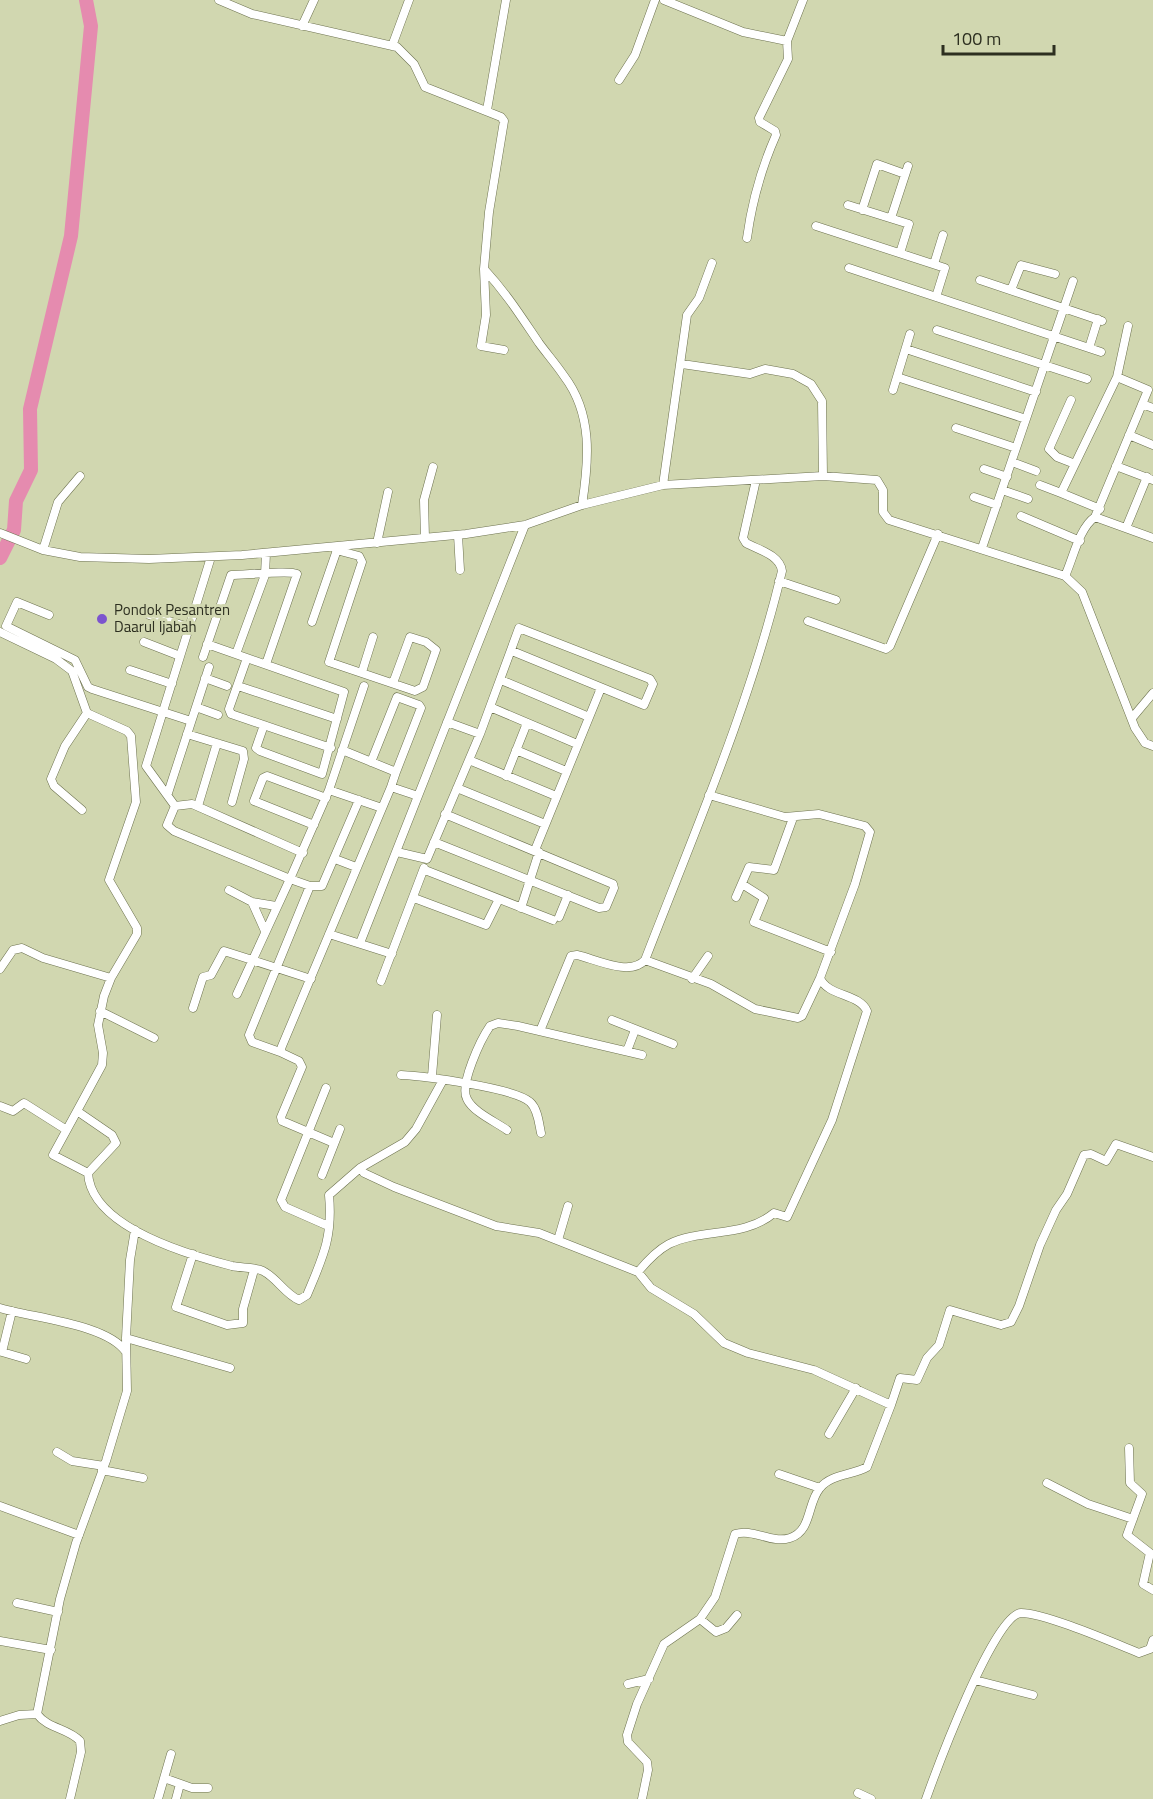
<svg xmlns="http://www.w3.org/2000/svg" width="1153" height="1799" viewBox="0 0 1153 1799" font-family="'Titillium Web',sans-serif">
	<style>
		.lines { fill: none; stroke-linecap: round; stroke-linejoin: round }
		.river { stroke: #e58baf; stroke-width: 14 }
		.minor-casing { stroke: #6d724f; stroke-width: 9 }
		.minor { stroke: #fff; stroke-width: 8 }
		.poi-dot { fill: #7c54ce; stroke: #d1d7b0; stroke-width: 2 }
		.labels { text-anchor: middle; stroke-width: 6; stroke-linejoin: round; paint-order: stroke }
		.poi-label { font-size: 15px; fill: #2d2f20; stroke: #d1d7b0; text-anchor: start }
	</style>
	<rect width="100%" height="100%" fill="#d1d7b0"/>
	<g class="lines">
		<path class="river" d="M0 558 14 530 16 501 31 470 30 409 71 236 91 26 86 0"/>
		<defs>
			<path id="minor" d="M219 0 252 14 397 47 414 64 425 87 501 117 504 121 489 212 484 269C507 294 520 315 539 343 547 354 556 364 564 376 593 414 589 460 582 505
				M664 0 743 32 787 41
				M302 26 314 0
				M392 46 409 0
				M619 80 635 55 655 0
				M487 110 506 0
				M848 205 909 224 900 253
				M862 210 877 164 905 174
				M891 218 908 166
				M816 226 945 268 936 297
				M747 238C752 201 761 169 776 135L775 131 760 122 759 118 788 59 787 41 803 0
				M934 264 943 235
				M849 268 1101 352
				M484 269 486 315 481 346 504 350
				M980 280 1102 321
				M1011 290 1021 265 1055 274
				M937 330 1087 379
				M1089 348 1098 319
				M906 349 1036 392
				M682 364 750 374 765 369 793 374 811 384 822 401 823 476
				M897 377 1026 419
				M893 390 910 334
				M1071 400 1049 449 1057 457 1075 464
				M1142 404 1153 408
				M956 428 1016 448
				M1129 435 1153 445
				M1012 462 1036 471
				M1116 466 1153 480
				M984 469 1007 477
				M663 485 687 315 699 298 712 263
				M1040 485 1061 493 1117 377 1128 326
				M1002 490 1028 499
				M1061 493 1100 509
				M974 497 997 505
				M1021 516 1080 541
				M1095 517 1148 390 1117 377
				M1126 528 1147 477
				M0 533 43 550 80 557 149 559 242 555 466 534 525 525 582 505 663 485 823 476 877 480 883 490V512L889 520 1065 576 1082 592 1135 728 1145 743 1153 746
				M458 535 460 570
				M425 538 424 500 433 467
				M377 543 388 492
				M982 548 1073 281
				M43 550 58 502 80 476
				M336 550 359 556 362 562 329 662 415 691 423 687 436 650 426 642 410 637 393 683
				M1065 576C1073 559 1079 528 1095 517L1153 538
				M779 581 836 600
				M49 615 17 602 6 626 75 660 88 687 92 689 191 721
				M149 615 189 627
				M808 621 886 649 890 646 938 534
				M312 622 338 547
				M0 632 56 659 72 671 87 713 127 731 131 736 136 802 109 880 137 928V934L111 978 104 996 98 1025 103 1053 102 1065 77 1111 112 1135 116 1143 88 1173C91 1227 189 1255 232 1266 241 1268 256 1267 263 1271 277 1278 285 1294 299 1300L307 1295C323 1257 333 1237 329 1195L360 1168 364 1173 394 1187 496 1226 539 1233 638 1272C647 1261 656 1251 669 1244 702 1228 744 1238 774 1213L787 1217 832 1120 867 1011C859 993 828 997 820 978L855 884 870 832 865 826 819 814 785 817 709 795
				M144 642 180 656
				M207 644 344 692 322 774 260 751 256 748 264 725
				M236 654 265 575 266 553
				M203 657 231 575C244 575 290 570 297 574L266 664
				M247 658 229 709 231 714 331 748
				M130 670 172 684
				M362 672 373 637
				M205 678 227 686
				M501 680 589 717
				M238 686 337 719
				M196 707 218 715
				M490 707 577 744
				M1132 718 1153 693
				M447 722 480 734
				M187 734 243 751 244 759 232 802
				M342 750 396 772 391 787
				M516 750 566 771
				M469 760 556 796
				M371 762 397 697 419 705 421 708 396 772
				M506 776 527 723
				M457 788 545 824
				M329 790 364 686
				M168 793 209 667
				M175 806 146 766 211 557
				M198 806 217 743
				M82 810 54 786 51 779 65 746 87 713
				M314 825 254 801 263 778 267 776 326 798
				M434 842 599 908 606 907 614 888 613 884 445 814
				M535 850 601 688
				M397 852 427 859 480 734 519 628 650 679 653 684 644 705 512 651
				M303 853 192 804 175 806 167 825 174 831 290 879 329 790 382 808
				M335 859 356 867
				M425 870 553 920
				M742 884 764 898 754 922 831 952
				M229 890 252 902 276 906
				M736 897 749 867 774 870 793 818
				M414 898 486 925 499 899
				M252 902 265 931
				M521 908 539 852
				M559 917 568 895
				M329 934 392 954
				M360 943 525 525
				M645 960 711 984 755 1009 798 1018 802 1016 820 978
				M0 969 13 950 22 948 43 958 111 978
				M692 979 708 956
				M381 981 424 868
				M237 994 290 879 310 886H322L359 800
				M193 1008 203 977 211 975 224 951 311 979
				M100 1011 154 1038
				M612 1020 673 1044
				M540 1031 571 956 577 955C595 959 630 977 645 960 694 833 750 705 782 571 780 555 759 550 746 543L743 538 756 480
				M627 1051 635 1030
				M280 1052 252 1042 249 1035 310 886
				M401 1075C424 1076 515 1088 530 1102 538 1109 539 1124 541 1133
				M432 1076 437 1015
				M326 1088 281 1200 285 1207 326 1225
				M0 1106 13 1111 24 1103 65 1129
				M77 1111 53 1155 88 1173
				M507 1130C496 1122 473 1112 467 1099 459 1085 481 1039 490 1026L498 1023 518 1026 642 1055
				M334 1143 282 1121 281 1117 302 1067 299 1061 280 1052 282 1046 391 787 418 796
				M360 1168 405 1142 416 1129 443 1080
				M322 1175 340 1129
				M558 1240 568 1206
				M193 1254 176 1307 227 1325 243 1323V1309L254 1270
				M638 1272 651 1288 694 1314 724 1343 748 1353 814 1370 891 1405 867 1467C853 1475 831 1474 820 1488 807 1503 812 1531 790 1538 771 1544 753 1528 735 1534L715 1597 700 1619 664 1644 637 1704 627 1735 628 1742 647 1762 648 1770 642 1799
				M0 1308C33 1318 107 1324 126 1352
				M12 1311 2 1352 26 1359
				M126 1338 230 1368
				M891 1405 900 1378 917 1380 927 1358 939 1345 950 1310 1001 1325 1011 1322 1019 1306 1040 1245 1056 1210 1067 1194 1084 1155 1091 1154 1106 1161 1116 1144 1153 1157
				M829 1434 856 1388
				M1129 1448 1130 1483 1142 1494 1127 1535 1150 1553 1143 1584 1153 1590
				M57 1452 72 1461 104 1466
				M102 1470 143 1478
				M779 1474 820 1488
				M1047 1483 1088 1504 1133 1519
				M0 1506 79 1535
				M17 1603 58 1612
				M700 1619 716 1632 726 1628 737 1615
				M0 1641 51 1650
				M975 1680 1033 1695
				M628 1684 649 1679
				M0 1721 19 1715 37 1714
				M164 1778 192 1788H208
				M858 1793 871 1799
				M70 1799 81 1752 80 1741C68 1728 48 1729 37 1714L60 1599 76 1543 106 1461 127 1391 126 1338 130 1260 135 1230
				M158 1799 171 1754
				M176 1799 180 1784
				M926 1799C936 1771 994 1614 1021 1613 1045 1613 1114 1643 1139 1653L1150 1649 1153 1640"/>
		</defs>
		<use href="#minor" class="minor-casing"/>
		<use href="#minor" class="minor"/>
	</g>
	<circle class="poi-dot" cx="102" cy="619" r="6"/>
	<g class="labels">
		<g class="poi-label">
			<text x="114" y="615">Pondok Pesantren<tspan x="114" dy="17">Daarul Ijabah</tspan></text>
		</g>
	</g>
	<path d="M943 45v9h111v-9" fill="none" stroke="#2d2f20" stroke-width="3"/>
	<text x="952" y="45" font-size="18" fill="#2d2f20" stroke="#d1d7b0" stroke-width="4.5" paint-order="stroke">100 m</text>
</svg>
